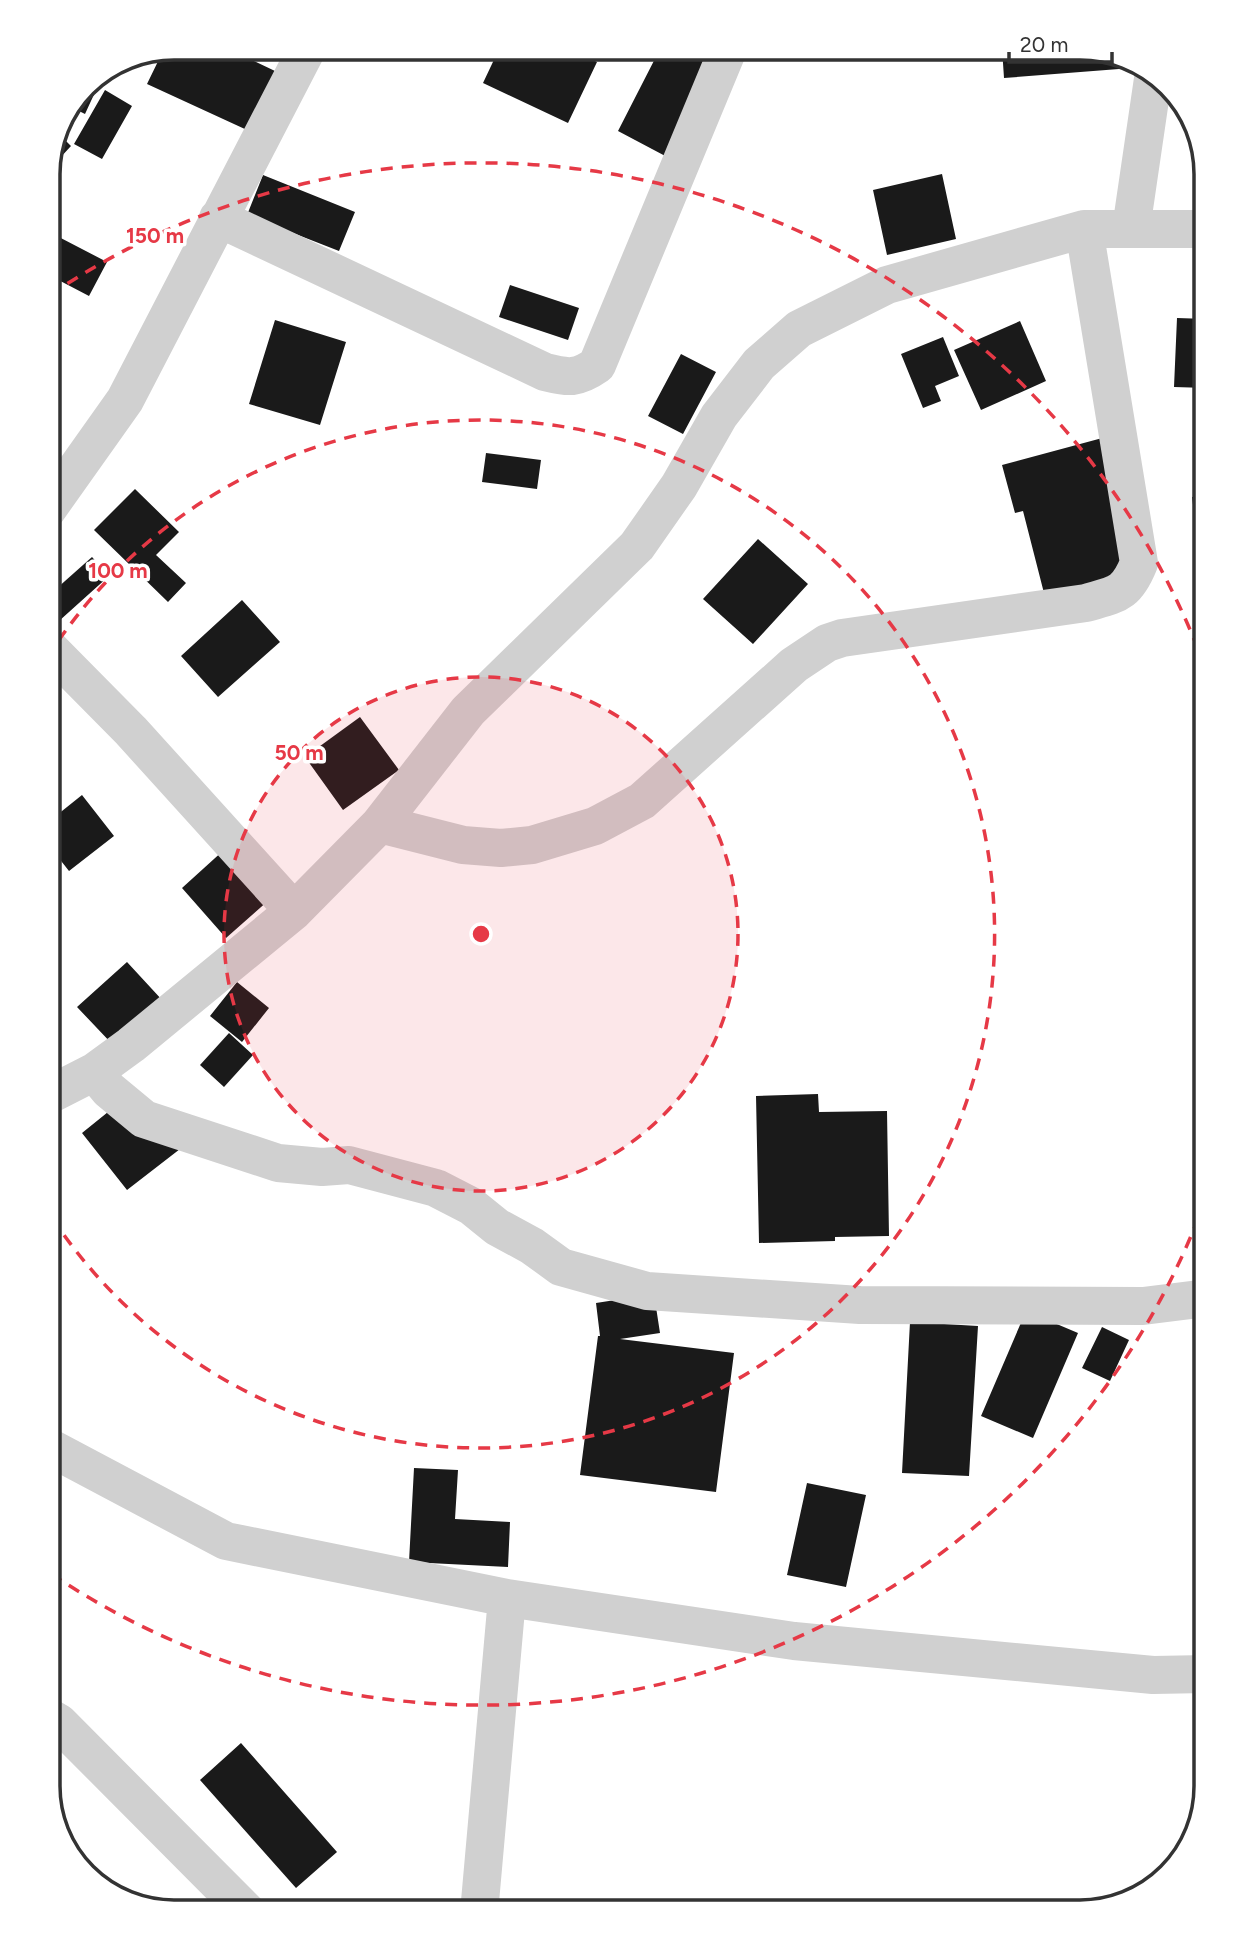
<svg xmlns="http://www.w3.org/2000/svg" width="1254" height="1960" viewBox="0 0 1254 1960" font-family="Figtree,sans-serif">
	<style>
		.building { fill: #1a1a1a }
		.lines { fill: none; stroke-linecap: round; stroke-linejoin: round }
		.minor { stroke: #d0d0d0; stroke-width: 38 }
		.ring { fill: none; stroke: #e63946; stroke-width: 3.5; stroke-dasharray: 12 9 }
		.rim { fill: none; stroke: #333; stroke-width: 3.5 }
		.centre { fill: #e63946; stroke: #fff; stroke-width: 3.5 }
		.ring-label { font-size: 21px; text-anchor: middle; font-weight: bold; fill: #e63946; stroke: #fff; stroke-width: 7; stroke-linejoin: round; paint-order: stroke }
	</style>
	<rect width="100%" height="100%" fill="#fff"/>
	<path class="building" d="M173 47H224L275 71 247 130 147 84 164 49Z
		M256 47H287L279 61Z
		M500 47H567L597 62 568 123 483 83Z
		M661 47H699L721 58 669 158 618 131Z
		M1002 48H1090L1118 57 1119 69 1004 78Z
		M98 75 102 77 85 114 73 108 84 84Z
		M105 90 132 106 102 159 74 144Z
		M61 136 71 146 47 172V165Z
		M942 174 956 239 887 255 873 190Z
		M263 175 355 212 339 251 247 215Z
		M55 235 107 262 89 296 47 274V250Z
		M510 285 579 308 568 340 499 317Z
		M1177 318 1207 319V388L1174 387Z
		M275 320 346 342 320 425 249 404Z
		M1020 321 1046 381 981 410 954 350Z
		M943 337 959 376 935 386 941 401 923 408 901 354Z
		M681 354 716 372 683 434 648 416Z
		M1106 437 1141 571 1045 597 1023 511 1015 513 1002 465Z
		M486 453 541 460 537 489 482 482Z
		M1195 474H1207V490H1196Z
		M135 489 179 532 156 555 186 583 168 602 94 530Z
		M1207 495V559L1200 560 1192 497Z
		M758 539 808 584 753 644 703 599Z
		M92 557 109 576 59 621 47 608V597Z
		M242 600 280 642 218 697 181 656Z
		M360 717 399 770 343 810 305 757Z
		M82 795 114 836 69 871 47 843V823Z
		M225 849 269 900 226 938 182 888Z
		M127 962 163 1001 114 1046 77 1007Z
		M237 982 269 1008 242 1042 210 1016Z
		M229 1033 253 1055 224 1087 200 1065Z
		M134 1091 180 1149 127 1190 82 1133Z
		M818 1094 819 1112 887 1111 889 1236 835 1237V1241L759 1243 756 1096Z
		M654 1294 660 1333 620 1339 734 1353 716 1492 580 1475 598 1336H600L596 1303Z
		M1026 1311 1078 1333 1033 1438 981 1416Z
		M910 1322 978 1326 969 1476 902 1473Z
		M1102 1327 1129 1340 1110 1381 1082 1368Z
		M414 1468 458 1470 455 1519 510 1522 508 1567 409 1562Z
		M807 1483 866 1495 846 1587 787 1575Z
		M241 1743 337 1852 296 1888 200 1780Z"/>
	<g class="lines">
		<path class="minor" d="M218 218 545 372C569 378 577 379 597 365L729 47
			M1131 229 1154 72
			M47 510 125 400 308 47
			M47 646 131 731 294 911
			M380 824 463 845 501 848 532 845 595 826 642 801 794 665 827 643 842 638 1086 603C1117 594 1126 595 1139 563L1084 229
			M94 1072 109 1090 144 1119 278 1163 322 1167 349 1165 436 1188 471 1206 497 1227 532 1246 561 1267 647 1291 860 1305 1143 1306 1207 1298
			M47 1096 94 1072 131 1045 294 911 380 824 468 711 637 546 679 486 719 416 759 364 799 329 887 285 1084 229H1207
			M47 1446 226 1541 507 1598 794 1641 1153 1675 1207 1674
			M47 1716 59 1723 248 1913
			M479 1913 507 1598"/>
	</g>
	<circle cx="481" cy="934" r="257" fill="#e63946" fill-opacity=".12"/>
	<g class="ring">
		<circle cx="481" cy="934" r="257"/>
		<path d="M47 658A514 514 0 1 1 47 1210"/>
		<path d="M1206 1198A771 771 0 0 1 50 1573M50 295A771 771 0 0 1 1206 670"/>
	</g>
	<path d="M0 0H1254V1960H0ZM174 60H1080A114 114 0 0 1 1194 174V1786A114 114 0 0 1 1080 1900H174A114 114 0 0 1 60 1786V174A114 114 0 0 1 174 60Z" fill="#fff" fill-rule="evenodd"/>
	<path class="rim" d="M174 60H1080A114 114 0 0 1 1194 174V1786A114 114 0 0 1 1080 1900H174A114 114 0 0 1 60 1786V174A114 114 0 0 1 174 60Z"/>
	<circle cx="481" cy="934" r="10" class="centre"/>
	<g class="ring-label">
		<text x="155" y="243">150 m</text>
		<text x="118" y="578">100 m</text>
		<text x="299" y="760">50 m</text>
	</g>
	<path d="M1009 52v10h103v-10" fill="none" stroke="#333333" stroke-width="3.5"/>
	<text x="1020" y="52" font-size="21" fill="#333333" stroke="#ffffff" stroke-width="5" paint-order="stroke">20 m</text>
</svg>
